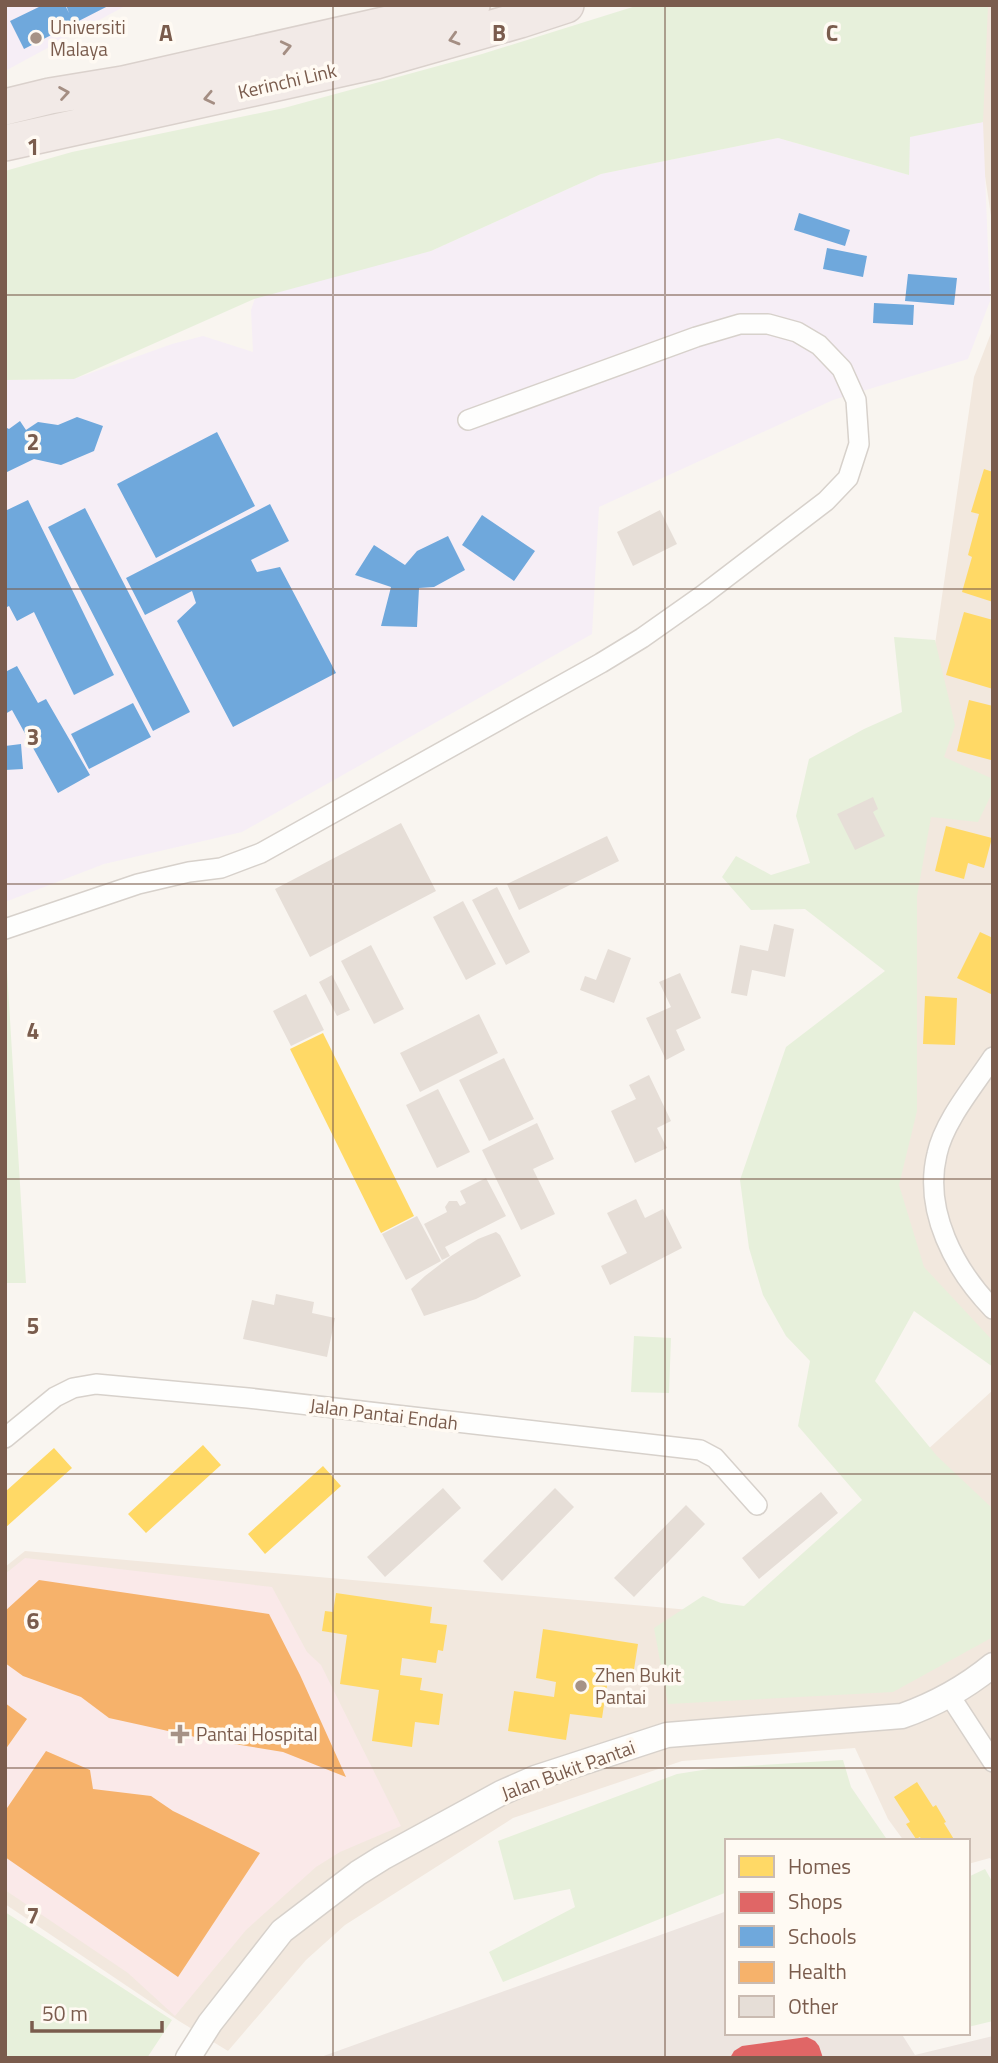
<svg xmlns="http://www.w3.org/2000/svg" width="998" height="2063" viewBox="0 0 998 2063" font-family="'Titillium Web',sans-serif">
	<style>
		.residential { fill: #f2e8de }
		.industrial { fill: #ede5e0 }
		.education { fill: #f6eef6 }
		.medical { fill: #fae9e9 }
		.green { fill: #e7f0db }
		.homes { fill: #ffd966 }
		.shops { fill: #e06666 }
		.schools { fill: #6fa8dc }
		.health { fill: #f6b26b }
		.building { fill: #e6ded7 }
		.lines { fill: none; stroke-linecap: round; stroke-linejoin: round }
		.minor-casing { stroke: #d7d1cb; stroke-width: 22 }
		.tertiary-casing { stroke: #d7d1cb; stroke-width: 27 }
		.motorway-casing { stroke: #dad1cc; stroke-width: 38 }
		.minor { stroke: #fefefd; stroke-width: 19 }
		.tertiary { stroke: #fefefd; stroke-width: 24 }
		.motorway { stroke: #f2eae7; stroke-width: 35 }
		.oneway { stroke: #a48e83 }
		.grid { fill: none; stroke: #7a5c4d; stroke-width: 2; stroke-opacity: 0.55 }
		.poi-dot { fill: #a69286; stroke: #fffaf3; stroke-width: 2.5 }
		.labels { text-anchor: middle; stroke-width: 7; stroke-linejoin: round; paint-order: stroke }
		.poi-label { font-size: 19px; fill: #7a5c4d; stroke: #fffaf3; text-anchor: start }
		.street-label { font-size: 19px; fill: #7a5c4d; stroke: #fffaf3 }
		.grid-label { font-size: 23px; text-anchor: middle; font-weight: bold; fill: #7a5c4d; stroke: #fffaf3; stroke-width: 7; stroke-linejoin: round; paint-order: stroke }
	</style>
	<rect width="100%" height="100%" fill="#f9f5f0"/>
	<path class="residential" d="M974 5H993V229L971 84Z
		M993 328V1350L944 1312 883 1191 899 891 974 377Z
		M993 1390V1862L990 1858 968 1864V1841H904L888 1819 855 1748 682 1761 513 1818 345 1925 306 1960 228 2051 179 2021 5 1904V1567L25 1551 746 1615Z"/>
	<path class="industrial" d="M727 1911V2033H901L915 2055 993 2036V2058H318Z"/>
	<path class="education" d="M5 5H127L5 71Z
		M983 122 990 301 968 359 833 400 599 507 592 634 242 832 104 864 5 902V380L74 379 172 344 203 336 253 352 251 310 257 292 431 251 601 174 778 138 909 175V137Z"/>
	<path class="medical" d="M25 1558 272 1587 307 1652 321 1665 401 1826 340 1852 316 1867 246 1930 175 2016 128 1973 5 1890V1574Z"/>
	<path class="green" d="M639 5H988L983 122 910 137 909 175 778 138 601 174 431 251 254 299 74 379 5 380V171L72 152 284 108 482 54Z
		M894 637 935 640 955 725 944 757 993 779V791L978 822 931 817 917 896V1111L899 1185 924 1267 993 1341V1367L914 1311 875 1381 937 1456 993 1509V1637L893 1692 668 1704 654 1628 703 1596 721 1603 744 1606 862 1500 798 1426 810 1361 786 1336 763 1295 749 1248 740 1180 786 1047 885 971 805 909 751 910 722 877 736 856 771 875 810 863 796 816 809 759 864 729 902 712Z
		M7 970 26 1283H5V971Z
		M634 1336 671 1338 669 1393 631 1392Z
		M843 1760 851 1787 888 1841H727V1892L503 1982 489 1952 575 1907 570 1889 514 1900 498 1841 677 1774 715 1768Z
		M985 1869 993 1883V2021L968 2027V1877Z
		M5 1912 172 2020 147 2058H5Z"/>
	<path class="homes" d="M984 469 993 472V602L962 592 972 557 968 555 979 514 971 512Z
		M964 612 993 620V689L946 675Z
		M969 700 993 706 991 760 957 751Z
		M946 826 992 838 984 868 968 863 964 879 935 871Z
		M980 932 993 938V995L957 978Z
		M925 996 957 998 955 1045 923 1044Z
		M323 1033 414 1216 381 1233 290 1049Z
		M203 1445 221 1465 146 1533 128 1514Z
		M54 1448 72 1468 5 1528V1492Z
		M323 1466 341 1486 265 1554 248 1534Z
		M336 1593 432 1607 430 1623 447 1625 443 1651 438 1650 436 1663 402 1658 400 1675 422 1678 420 1690 443 1694 439 1725 415 1722 412 1747 372 1741 379 1690 340 1684 347 1635 322 1631 325 1611 333 1612Z
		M543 1629 638 1644 632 1682 608 1679 602 1718 570 1714 566 1740 508 1731 514 1691 554 1697 556 1682 536 1678Z
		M917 1782 933 1807 936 1805 946 1822 944 1823 955 1841H922L920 1837 916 1839 906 1824 910 1822 894 1797Z"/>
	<path class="shops" d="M807 2037 815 2041 819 2046 823 2058H730L734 2051 742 2046Z"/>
	<path class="schools" d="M43 5H65L69 13 66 5H110L24 49 10 21Z
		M799 213 850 230 845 246 794 230Z
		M827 248 867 256 863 277 823 269Z
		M908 274 957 278 954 305 905 301Z
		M874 303 914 305 913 325 873 323Z
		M77 417 103 426 94 451 61 465 34 459 5 473V427L9 429 20 421 26 430 38 422 58 425Z
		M217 432 255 506 156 558 117 484Z
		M28 500 114 675 74 695 34 612 17 621 9 606 5 608V511Z
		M270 504 289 541 251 560 257 572 280 567 336 673 233 727 177 621 196 603 192 591 145 615 126 578Z
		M85 508 190 712 153 731 48 527Z
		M482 515 535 551 514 581 462 545Z
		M448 536 465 570 434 587 419 588 417 627 381 626 391 587 355 575 374 545 405 565 417 551Z
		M17 666 38 703 46 699 90 775 58 793 12 710 5 714V672Z
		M133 703 151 737 89 769 71 734Z
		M21 744 23 769 5 770V746Z"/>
	<path class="health" d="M39 1580 269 1614 300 1675 346 1777 283 1752 209 1740 109 1718 81 1697 23 1676 5 1663V1611Z
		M5 1703 27 1719 5 1750Z
		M46 1751 90 1770 93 1789 151 1796 173 1811 260 1853 178 1977 5 1857V1811Z"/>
	<path class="building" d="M660 510 677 544 633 566 617 532Z
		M873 797 878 809 873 812 885 836 855 850 837 814Z
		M401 823 436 891 310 957 275 889Z
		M607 836 619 861 519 910 507 884Z
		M497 887 530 952 506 965 472 900Z
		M463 901 496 964 466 980 433 917Z
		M774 924 794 929 785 977 752 970 747 996 731 993 740 945 768 951Z
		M371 945 404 1009 374 1024 341 961Z
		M608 949 631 958 614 1003 580 990 585 976 596 980Z
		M680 973 701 1018 676 1030 685 1050 666 1060 646 1018 671 1007 659 982Z
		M332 975 350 1010 337 1016 319 982Z
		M306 994 324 1030 291 1046 273 1011Z
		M479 1014 498 1053 420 1092 400 1053Z
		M504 1058 534 1119 489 1141 459 1080Z
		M649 1075 671 1121 657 1128 667 1148 635 1163 611 1111 636 1099 629 1085Z
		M438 1089 470 1152 437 1168 406 1105Z
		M537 1123 554 1159 533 1169 555 1214 521 1230 482 1150Z
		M486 1178 506 1216 445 1247 450 1256 442 1260 424 1224 447 1212 445 1207 449 1201H457L460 1206 466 1203 460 1191Z
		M636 1199 645 1218 663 1209 682 1248 610 1285 601 1266 627 1253 607 1213Z
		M417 1216 441 1261 406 1280 382 1234Z
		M496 1232 500 1235 521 1276 476 1299 424 1316 411 1289 425 1276 451 1256 478 1239Z
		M276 1294 314 1302 312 1313 335 1318 327 1357 243 1339 252 1300 274 1305Z
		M443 1488 461 1508 385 1577 367 1557Z
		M555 1488 574 1507 502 1581 483 1561Z
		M821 1492 838 1513 759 1579 742 1558Z
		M686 1505 705 1524 634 1597 614 1578Z"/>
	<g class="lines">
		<defs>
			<path id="minor" d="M5 929 138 884 189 872 221 868 261 853 601 663 642 638 703 595 826 501 848 478 859 444 856 400 842 369 819 345 797 332 768 324H740L696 337 468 420
				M993 1057C974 1086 944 1121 937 1154 923 1211 955 1270 993 1309
				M5 1438 55 1397 73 1388 96 1384 248 1398 700 1450 715 1458 757 1505
				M950 1696 993 1762"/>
			<path id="tertiary" d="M188 2058 210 2023 282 1931 358 1873 382 1858 501 1793 535 1778 667 1735 902 1716C936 1704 965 1688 993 1665"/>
			<path id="motorway" d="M5 107 50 96 123 84 472 5
				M5 143 376 61 520 20 566 5"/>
		</defs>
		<use href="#minor" class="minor-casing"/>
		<use href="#tertiary" class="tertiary-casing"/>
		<use href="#motorway" class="motorway-casing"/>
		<use href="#minor" class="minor"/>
		<use href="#tertiary" class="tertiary"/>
		<use href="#motorway" class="motorway"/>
	</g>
	<defs><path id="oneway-chevron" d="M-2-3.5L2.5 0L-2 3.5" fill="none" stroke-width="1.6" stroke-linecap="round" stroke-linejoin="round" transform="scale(1.75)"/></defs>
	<g class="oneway">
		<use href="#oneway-chevron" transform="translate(454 39) rotate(164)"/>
		<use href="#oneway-chevron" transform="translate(286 47) rotate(-13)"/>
		<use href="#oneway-chevron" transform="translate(64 93) rotate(-9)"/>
		<use href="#oneway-chevron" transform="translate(209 98) rotate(168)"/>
	</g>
	<path class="grid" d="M333 5V2058M665 5V2058M5 295H993M5 589H993M5 884H993M5 1179H993M5 1474H993M5 1768H993"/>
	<g class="poi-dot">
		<circle cx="36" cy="38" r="7"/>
		<circle cx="581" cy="1686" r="7"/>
		<path d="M176.5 1723.5h7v7h7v7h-7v7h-7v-7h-7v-7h7z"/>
	</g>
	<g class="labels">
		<g class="poi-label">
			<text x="50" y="34">Universiti<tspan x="50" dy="22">Malaya</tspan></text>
			<text x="595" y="1682">Zhen Bukit<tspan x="595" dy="22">Pantai</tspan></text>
			<text x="196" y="1741">Pantai Hospital</text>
		</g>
		<g class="street-label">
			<text transform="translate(287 81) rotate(-13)" y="7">Kerinchi Link</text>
			<text transform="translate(384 1414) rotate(7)" y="7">Jalan Pantai Endah</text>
			<text transform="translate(568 1770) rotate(-20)" y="7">Jalan Bukit Pantai</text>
		</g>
	</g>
	<g class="grid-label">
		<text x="166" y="41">A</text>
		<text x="499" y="41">B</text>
		<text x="832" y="41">C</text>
		<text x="33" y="155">1</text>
		<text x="33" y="450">2</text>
		<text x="33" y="745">3</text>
		<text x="33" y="1039">4</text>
		<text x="33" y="1334">5</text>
		<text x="33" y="1629">6</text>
		<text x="33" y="1924">7</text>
	</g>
	<rect width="998" height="2063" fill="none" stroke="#7a5c4d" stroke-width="14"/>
	<rect x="725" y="1839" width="245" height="196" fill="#fffaf3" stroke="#cabbb1" stroke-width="2"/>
	<rect x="739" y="1856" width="35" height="21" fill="#ffd966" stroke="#cabbb1" stroke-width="2"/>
	<text x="788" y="1874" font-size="21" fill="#7a5c4d">Homes</text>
	<rect x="739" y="1892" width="35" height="21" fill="#e06666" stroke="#cabbb1" stroke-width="2"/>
	<text x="788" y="1909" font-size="21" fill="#7a5c4d">Shops</text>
	<rect x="739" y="1926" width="35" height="21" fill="#6fa8dc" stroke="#cabbb1" stroke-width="2"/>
	<text x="788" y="1944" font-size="21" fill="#7a5c4d">Schools</text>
	<rect x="739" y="1962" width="35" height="21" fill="#f6b26b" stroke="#cabbb1" stroke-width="2"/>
	<text x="788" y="1979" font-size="21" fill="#7a5c4d">Health</text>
	<rect x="739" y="1996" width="35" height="21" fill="#e6ded7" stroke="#cabbb1" stroke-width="2"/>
	<text x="788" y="2014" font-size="21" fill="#7a5c4d">Other</text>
	<path d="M32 2021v10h130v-10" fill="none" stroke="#7a5c4d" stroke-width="3.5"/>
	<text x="42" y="2021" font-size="21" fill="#7a5c4d" stroke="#fffaf3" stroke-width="5" paint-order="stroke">50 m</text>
</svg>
